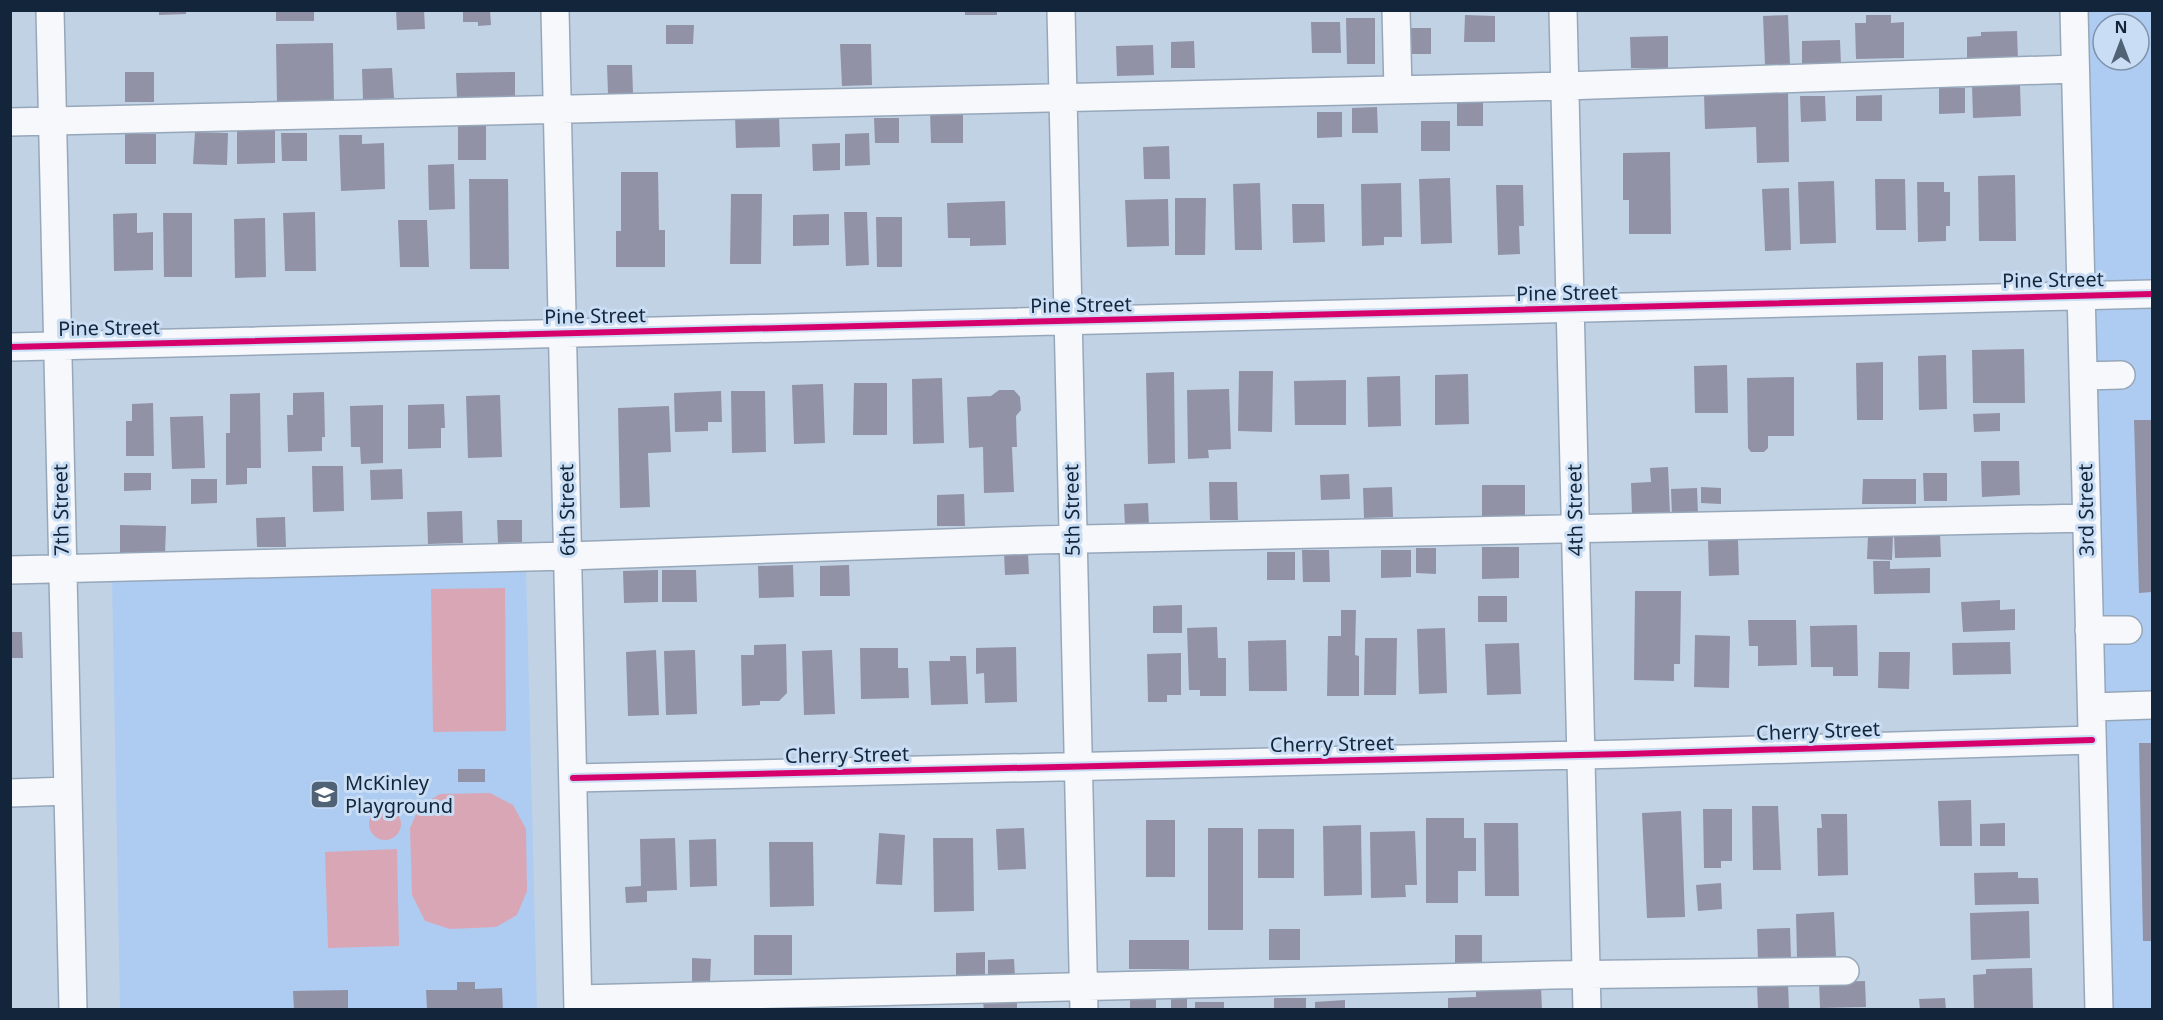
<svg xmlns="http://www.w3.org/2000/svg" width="2163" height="1020" viewBox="0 0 2163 1020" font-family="'Noto Sans',sans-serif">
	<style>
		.built { fill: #aeccf1; fill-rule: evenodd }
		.green { fill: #d9a6b6 }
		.building { fill: #9292a6 }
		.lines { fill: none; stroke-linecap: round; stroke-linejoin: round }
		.minor-casing { stroke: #97a7ba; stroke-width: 30 }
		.minor { stroke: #f6f8fb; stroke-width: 27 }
		.cycleway-casing { stroke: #c9ddf4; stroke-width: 10 }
		.cycleway { stroke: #d6006c; stroke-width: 6 }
		.labels { text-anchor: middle; stroke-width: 6; stroke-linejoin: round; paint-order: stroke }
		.street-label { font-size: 20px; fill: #12253a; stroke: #c9ddf4 }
		.poi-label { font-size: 20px; fill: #12253a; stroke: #c9ddf4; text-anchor: start }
	</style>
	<rect width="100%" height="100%" fill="#c2d2e5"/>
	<path class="built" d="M2074 11H2152V1009H2099ZM2103 24H2139V60H2103Z
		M526 569 537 1009H120L112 578Z"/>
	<path class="green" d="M505 588 506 731 433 732 431 589Z
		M490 793 513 805 526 829 527 891 517 915 496 927 450 929 425 921 412 895 410 828 420 806 440 794Z
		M369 824a16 16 0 1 1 32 0a16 16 0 1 1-32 0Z
		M397 849 399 946 328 948 325 852Z"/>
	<path class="building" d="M159 10H186V14L159 15Z
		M276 10H314V21H276Z
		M396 10H424L425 29 397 30Z
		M463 10H490L491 25 478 26V22H463Z
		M965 10H997V15H965Z
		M1465 15 1495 16V42H1464Z
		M1788 15 1790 65H1765L1763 16Z
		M1866 15H1891V23L1904 22V58L1856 59 1855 23H1866Z
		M1346 18H1375V64H1347Z
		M1311 22H1340L1341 53H1312Z
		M666 25H694L693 44H666Z
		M1405 28H1431V54H1405Z
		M2017 31 2018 60 1967 62V37L1981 36V32Z
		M1668 36V68H1631L1630 37Z
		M1840 40 1841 65 1802 66V41Z
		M1194 41 1195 68H1171V42Z
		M333 43 334 103 277 104 276 44Z
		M840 44H871L872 85 842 86Z
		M1153 45 1154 75 1117 76 1116 46Z
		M607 65H632L633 93 608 94Z
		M392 68 394 98 363 100 362 69Z
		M125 72H154V102H125Z
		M515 72V97L457 98 456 73Z
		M2020 85 2021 116 1973 118 1972 86Z
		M1939 88H1965V113L1939 114Z
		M1788 91 1789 162 1757 163 1756 127 1705 129 1704 93Z
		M1882 95V121H1856V96Z
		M1800 96H1825L1826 121 1801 122Z
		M1457 100H1483V126H1457Z
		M1377 107 1378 133H1352V108Z
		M930 112H963V143H931Z
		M1317 112H1342V137L1317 138Z
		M735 116H779L780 147 736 148Z
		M874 118H899V143H875Z
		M1421 121H1450V151H1421Z
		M458 123H486V160H458Z
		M237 129H275V163L237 164Z
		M195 132 228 133 227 165 193 164Z
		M281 133H307V161H282Z
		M869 133 870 165 845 166V134Z
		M125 134H156V164H125Z
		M339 135H362V144L384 143 385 189 341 191Z
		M840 143V170L813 171 812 144Z
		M1169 146 1170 179H1144L1143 147Z
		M1670 152 1671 234H1629V200H1623V153Z
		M454 164 455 209 429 210 428 165Z
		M621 172H658L659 230H665V267H616V231H621Z
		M2015 175 2016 241H1979L1978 176Z
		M1450 178 1452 243 1421 244 1419 179Z
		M469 179H508L509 269H470Z
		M1875 179H1905L1906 230H1876Z
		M1834 181 1836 243 1800 244 1798 182Z
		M1917 182H1944V192H1950V226H1946V241L1918 242Z
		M1260 183 1262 250H1235L1233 184Z
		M1401 183 1402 237H1384V245L1362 246 1361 184Z
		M1496 185H1523L1524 226H1519L1520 254 1498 255Z
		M1789 188 1791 250 1765 251 1762 189Z
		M731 194H762L761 264H730Z
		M1175 198H1206L1205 255H1175Z
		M1168 199 1169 246 1127 247 1125 200Z
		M1005 201 1006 245 970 246V238H948L947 203Z
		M1292 204H1324L1325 242 1293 243Z
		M315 212 316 271H285L283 213Z
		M844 212H867L869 265 846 266Z
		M137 213V233L153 232V270L114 271 113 214Z
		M163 213H192V277H164Z
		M829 214V245L793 246V215Z
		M876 217H902V267H877Z
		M265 218 266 277 235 278 234 219Z
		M398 220H427L429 267H400Z
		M2024 349 2025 403H1973L1972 350Z
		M1946 355 1947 409 1919 410 1918 356Z
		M1883 362V420H1857L1856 363Z
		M1727 365 1728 413H1695L1694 366Z
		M1239 371H1273L1272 432 1238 431Z
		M1174 372 1175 463 1148 464 1146 373Z
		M1468 374 1469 424 1435 425V375Z
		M1400 376 1401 426 1368 427 1367 377Z
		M1794 377V436H1768V448L1764 452H1751L1748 448 1747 378Z
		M942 378 944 443 913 444 912 379Z
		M1346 380V425H1295L1294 381Z
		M854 383H887V435H853Z
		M823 384 825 443 794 444 792 385Z
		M1229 389 1231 449 1208 450 1209 458 1188 459 1187 390Z
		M999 390H1014L1020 397 1021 410 1016 416 1017 447H1012L1014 492 984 493 983 447 969 448 967 397 991 396Z
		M721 391 722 422H708V431L675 432 674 393Z
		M731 391H765L766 452 732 453Z
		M324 392 325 437H322V451L288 452 287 415H293V393Z
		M260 393 261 468H247V484L226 485V433H230V394Z
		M500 395 502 457 468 458 466 396Z
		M153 403 154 456H126V421H132V404Z
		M444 404 445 428H441V448L408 449V405Z
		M383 405V463L361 464 360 447H351L350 406Z
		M669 406 671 452 648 453 650 507 620 508 618 408Z
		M2000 413V431L1974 432 1973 414Z
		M203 416 205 468 172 469 170 417Z
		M2134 420H2152V592L2139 593Z
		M1981 461H2019L2020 495 1982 497Z
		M312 466H343L344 511 313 512Z
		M1668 467 1670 513 1632 514 1631 483 1651 482 1650 468Z
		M402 469 403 499 371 500 370 470Z
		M124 473H151V490L124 491Z
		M1923 473H1947V501H1924Z
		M1349 474 1350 499 1321 500 1320 475Z
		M191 479H217V503L191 504Z
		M1863 479H1916V504H1862Z
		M1209 482H1237L1238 520H1210Z
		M1482 485H1525V516L1482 517Z
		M1392 487 1393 517 1364 518 1363 488Z
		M1701 487 1721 488V504L1701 503Z
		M1697 488 1698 514 1672 515 1671 489Z
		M964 494 965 526H937V495Z
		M1148 503 1149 526 1125 527 1124 504Z
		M462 511 463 543 428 544 427 512Z
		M285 517 286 547H257L256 518Z
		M497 520H522V542L498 543Z
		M120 525 166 526 165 555 120 554Z
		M1940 534 1941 557 1895 558 1894 535Z
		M1868 535H1893L1892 560 1867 559Z
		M1738 539 1739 575 1709 576 1708 540Z
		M1482 547H1519V578L1482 579Z
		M1416 548H1436V574L1416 573Z
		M1302 550H1329L1330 582H1303Z
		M1381 550H1411V577L1381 578Z
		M1267 552H1295V580H1267Z
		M1004 553H1028L1029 574 1005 575Z
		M1873 561H1890V569L1930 568V593L1874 594Z
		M793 565 794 597 759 598 758 566Z
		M849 565 850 596H820V566Z
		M658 570V602L624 603 623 571Z
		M662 570H696L697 602H662Z
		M1635 591H1681L1680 664H1674V681L1634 680Z
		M1478 596H1507V622H1478Z
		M2000 600V610L2015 609V630L1963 632 1961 602Z
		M1182 605V633H1153V606Z
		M1341 610H1356L1355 655 1359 656V696H1327L1328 636H1341Z
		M1748 620H1796L1797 665 1758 666V646H1749Z
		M1857 625 1858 676H1833V667H1811L1810 626Z
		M1217 627 1218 658H1226V696H1200V690H1189L1187 628Z
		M1445 628 1447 693 1419 694 1417 629Z
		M10 632H22L23 658H10Z
		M1695 635 1730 636 1729 688 1694 687Z
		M1365 638H1397L1396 695H1364Z
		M1286 640 1287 691H1249L1248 641Z
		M2010 642 2011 674 1953 675 1952 643Z
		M1519 643 1521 694 1487 695 1485 644Z
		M786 644 787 693 779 701H760V705L742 706 741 655H754V645Z
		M1016 647 1017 702 985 703 984 673 976 674V648Z
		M860 648H898V668H908L909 698 861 699Z
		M656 650 659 715 628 716 626 652Z
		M695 650 697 714 666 715 664 651Z
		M832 650 835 714 804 715 802 651Z
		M1879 652H1910L1909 689 1878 688Z
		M1181 653V695H1167V702H1148L1147 654Z
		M950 656H966L968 704 931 705 929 661H950Z
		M2139 743H2152V941H2143Z
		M458 769H485V782H458Z
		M1971 800 1972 846H1940L1938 801Z
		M1752 806H1778L1781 870H1753Z
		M1703 809H1732V861H1721V868H1704Z
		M1681 811 1685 917 1647 918 1642 813Z
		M1821 814H1847L1848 875 1818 876 1817 828H1822Z
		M1426 818H1464V838H1476V871H1458V903H1426Z
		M1146 820H1175V877H1146Z
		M1484 823H1518L1519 896H1485Z
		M2005 823V846H1980V824Z
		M1361 825 1362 895 1324 896 1323 826Z
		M1024 828 1026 869 998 870 996 829Z
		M1208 828H1243V930H1208Z
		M1258 829H1294V878H1258Z
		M1415 831 1417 885H1405L1406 897 1371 898 1370 832Z
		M879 833 905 835 902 885 876 884Z
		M675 838 677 890 647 891V902L626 903 625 887 641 886 640 839Z
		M933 838H973L974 911 934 912Z
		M716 839 717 886 690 887 689 840Z
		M769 842H813L814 906 770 907Z
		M2018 872V878H2038L2039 904 1975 905 1974 873Z
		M1721 883 1722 909 1698 911 1696 885Z
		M2029 911 2030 958 1971 960 1970 913Z
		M1834 912 1836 957 1797 958 1796 914Z
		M1790 928 1791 958 1758 960 1757 929Z
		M1269 929H1300V960H1269Z
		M754 935H792V975H754Z
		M1455 935H1482V963H1455Z
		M1129 940H1189V969H1129Z
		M985 952V977H956V953Z
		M692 958 711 959 710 982H692Z
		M1014 959 1015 977 988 978V960Z
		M2032 968 2033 1009 1974 1010 1973 975 1986 974V969Z
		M1865 981 1866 1007 1820 1008 1819 982Z
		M457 982H475V989L502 988 503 1010H427L426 990H457Z
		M1788 982 1789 1010H1758L1757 984Z
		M1541 987 1542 1010H1448V998L1476 997V988Z
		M348 990V1010H294L293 991Z
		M1171 994 1187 995V1010H1171Z
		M1156 995V1010H1130V996Z
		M1274 998H1306V1010H1274Z
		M1945 998 1946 1010H1920L1919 999Z
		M1345 1000V1010H1315V1002Z
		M983 1002H1017V1010H984Z
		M1195 1002H1224V1010H1195Z"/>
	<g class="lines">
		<defs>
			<path id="minor" d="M50 10 73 1010
				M555 10 578 1010
				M1061 10 1084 1010
				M1396 10 1398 90
				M1563 10 1587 1010
				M2074 10 2099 1010
				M10 122 1565 86 2075 69
				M10 347 2152 294
				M2083 376 2121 375
				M10 570 568 556 1035 540 2087 518
				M2089 630H2128
				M2092 707 2152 705
				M573 778 1625 754 2092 740
				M10 793 68 791
				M578 999 1552 975 1845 971"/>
		</defs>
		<use href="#minor" class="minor-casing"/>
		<use href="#minor" class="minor"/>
		<defs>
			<path id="cycleway" d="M10 347 2152 294
				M573 778 1625 754 2092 740"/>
		</defs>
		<use href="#cycleway" class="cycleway-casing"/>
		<use href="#cycleway" class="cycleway"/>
	</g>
	<defs>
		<symbol id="school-square" viewBox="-11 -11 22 22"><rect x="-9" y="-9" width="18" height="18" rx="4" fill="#506276" stroke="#c9ddf4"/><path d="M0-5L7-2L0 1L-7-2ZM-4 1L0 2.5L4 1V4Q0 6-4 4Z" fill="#fff"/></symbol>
	</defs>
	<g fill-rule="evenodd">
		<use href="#school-square" x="308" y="778" width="33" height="33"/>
	</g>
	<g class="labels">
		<g class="street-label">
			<text transform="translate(2053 280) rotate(-1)" y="7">Pine Street</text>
			<text transform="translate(1567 293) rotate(-1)" y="7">Pine Street</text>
			<text transform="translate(1081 305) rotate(-1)" y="7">Pine Street</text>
			<text transform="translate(595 316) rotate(-1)" y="7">Pine Street</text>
			<text transform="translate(109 328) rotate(-1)" y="7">Pine Street</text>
			<text transform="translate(61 510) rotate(-91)" y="7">7th Street</text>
			<text transform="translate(567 510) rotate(-91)" y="7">6th Street</text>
			<text transform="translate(1072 510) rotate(-91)" y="7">5th Street</text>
			<text transform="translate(1575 510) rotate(-91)" y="7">4th Street</text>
			<text transform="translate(2086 510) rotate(-91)" y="7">3rd Street</text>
			<text transform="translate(1818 731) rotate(-2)" y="7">Cherry Street</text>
			<text transform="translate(1332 744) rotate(-1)" y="7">Cherry Street</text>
			<text transform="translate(847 755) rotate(-1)" y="7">Cherry Street</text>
		</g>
		<g class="poi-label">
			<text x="345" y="790">McKinley<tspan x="345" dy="23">Playground</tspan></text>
		</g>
	</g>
	<rect width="2163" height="1020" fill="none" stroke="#12253a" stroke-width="24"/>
	<g transform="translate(2121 42)"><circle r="28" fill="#c9ddf4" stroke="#8093aa" stroke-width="1.5"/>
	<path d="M0-4.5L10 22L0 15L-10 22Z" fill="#506276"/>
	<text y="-9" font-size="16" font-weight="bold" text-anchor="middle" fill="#12253a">N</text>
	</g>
</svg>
